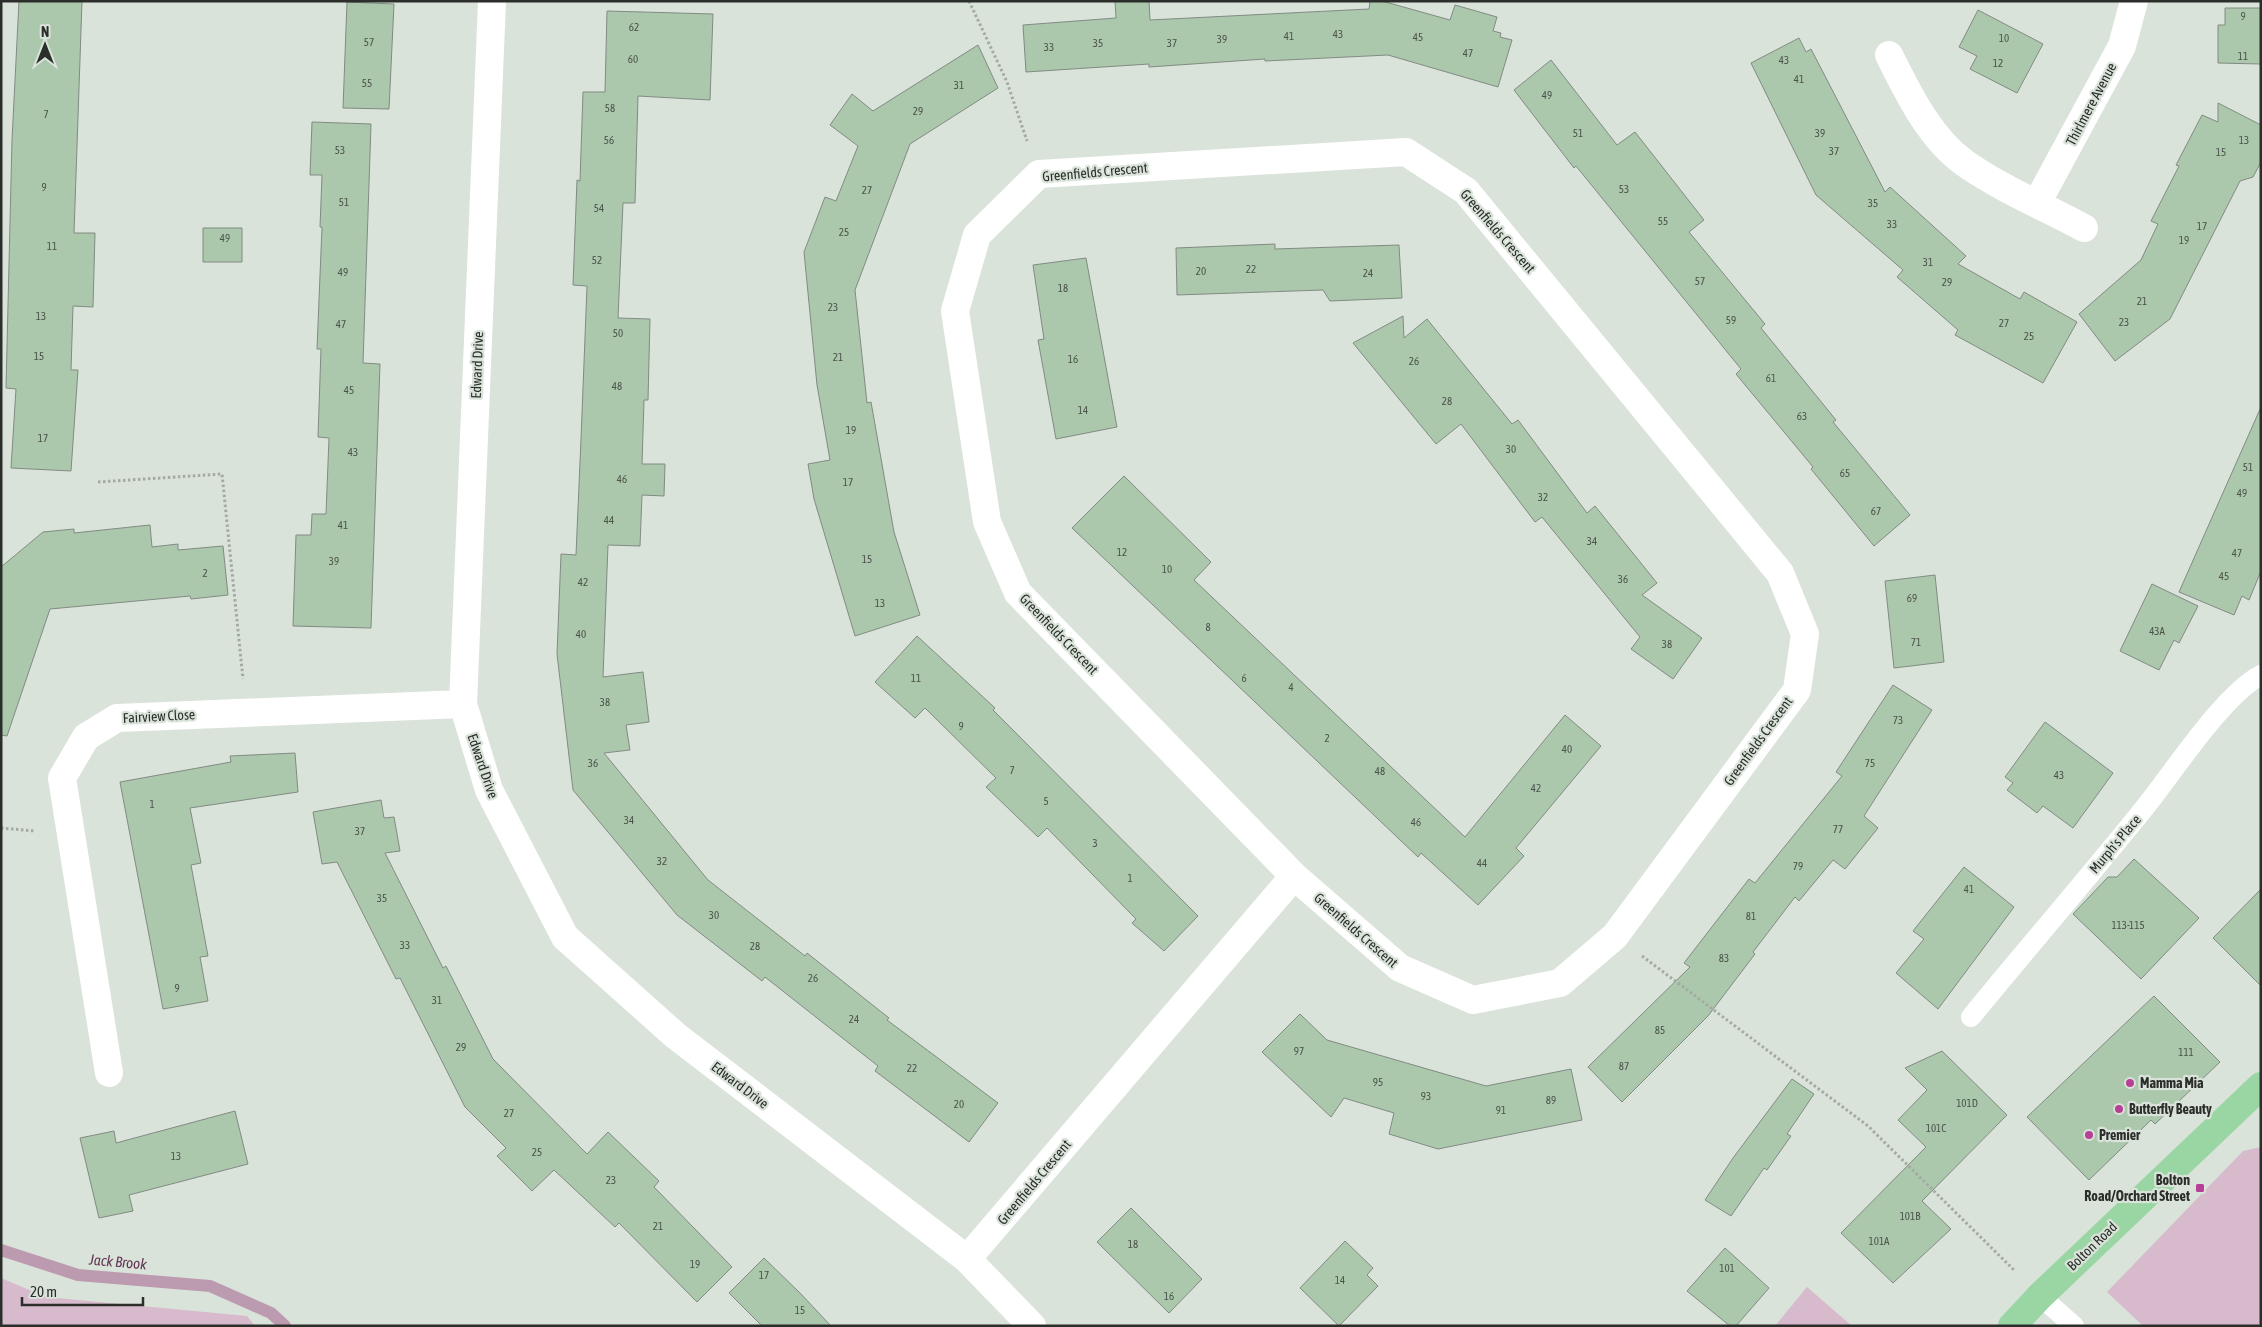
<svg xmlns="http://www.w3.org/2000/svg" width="2262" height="1327" viewBox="0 0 2262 1327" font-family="'Asap Condensed',sans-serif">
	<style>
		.green { fill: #d7bacc }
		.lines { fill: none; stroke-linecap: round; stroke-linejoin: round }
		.stream { stroke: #bc9bb0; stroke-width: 12 }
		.building { fill: #abc7ac; stroke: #828b83 }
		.path { stroke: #a3aaa3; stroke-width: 3; stroke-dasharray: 2.5 2.5; stroke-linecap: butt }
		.lane { stroke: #fff; stroke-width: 20 }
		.street { stroke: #fff; stroke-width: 28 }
		.primary { stroke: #9ad6a3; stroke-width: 28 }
		.poi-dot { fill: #b74096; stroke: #dae3da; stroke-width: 2 }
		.labels { text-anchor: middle; stroke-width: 4.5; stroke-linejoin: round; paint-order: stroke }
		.number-label { font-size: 11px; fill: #4b544b }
		.street-label { font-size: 14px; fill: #2b2e2b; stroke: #dae3da }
		.poi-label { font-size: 14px; font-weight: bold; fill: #2b2e2b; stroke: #dae3da; text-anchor: start }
		.water-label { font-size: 15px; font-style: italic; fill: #613452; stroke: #dae3da }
	</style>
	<rect width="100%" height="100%" fill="#dae3da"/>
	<path class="green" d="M2261 1147V1322L2257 1326H2143L2107 1292 2243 1151Z
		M1 1278 46 1297 247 1316 255 1326H1Z
		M1807 1287 1852 1326H1775Z"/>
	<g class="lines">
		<path class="stream" d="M1 1250 78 1275 210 1286 271 1313 285 1326"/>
	</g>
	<path class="building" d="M19 1H82L74 233H95L93 307 73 306 71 370H78L71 471 11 468 16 389 6 388 12 140Z
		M1115 1H1149L1150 20 1369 9 1370 1H1382L1450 20 1455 5 1497 17 1493 31 1501 33 1500 37 1512 40 1498 87 1388 55 1265 61V59L1149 67V64L1026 72 1023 25 1116 18Z
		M347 2 394 4 389 109 343 108Z
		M2225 8H2261V64L2218 63V25H2225Z
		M1978 10 2043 44 2017 93 1970 69 1977 56 1959 47Z
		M607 11 713 14 710 100 638 96 635 203H623L618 318 650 319 648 400H644L642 464H665L664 496 642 495 640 546 608 545 603 677 643 672 649 722 626 725 630 750 604 753 708 880 805 956 807 953 889 1018 887 1020 998 1103 969 1142 875 1071 878 1066 765 977 762 981 677 915 573 790 557 654 561 554 576 555 581 439 587 286 573 285 577 180 580 181 583 92H605Z
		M1799 38 1806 52 1811 49 1885 192 1890 187 1966 256 1958 264 2020 299 2024 292 2077 322 2043 383 1955 335 1958 330 1897 277 1903 270 1816 195 1751 63Z
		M978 45 998 88 910 144 855 290 867 403 871 402 894 532 920 615 855 636 814 499 808 464 830 460 817 385 804 252 825 197 836 201 858 146 830 125 852 94 873 111Z
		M1551 60 1617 145 1635 132 1704 220 1689 232 1765 324 1761 328 1836 420 1833 422 1910 515 1874 546 1811 469 1813 467 1736 374 1741 369 1576 166 1574 168 1514 90Z
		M2218 103 2261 125V162L2253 177 2240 181 2170 319 2115 361 2079 314 2141 260 2158 224 2151 221 2179 166 2176 165 2202 115 2218 122Z
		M312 122 371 124 363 363 380 364 371 628 293 626 296 535H311L312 514H326L329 438 318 437 321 349H317L322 227H320L322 175H310Z
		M203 228H242V262H203Z
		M1275 244V249L1399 245 1402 298 1330 301 1323 290 1177 295 1176 248Z
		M1086 258 1117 427 1056 439 1038 340 1044 339 1033 265Z
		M1403 316 1404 338 1427 319 1512 424 1518 420 1587 513 1595 506 1657 583 1642 595 1702 638 1673 679 1631 649 1640 637 1542 517 1535 522 1461 424 1436 444 1353 343Z
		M2261 407V571L2249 600 2242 596 2234 615 2179 592Z
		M1124 476 1211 562 1194 580 1465 837 1565 715 1601 746 1516 848 1524 856 1478 905 1421 853 1418 857 1072 528Z
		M150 525 152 547 178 544V550L223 546 228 595 191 599 190 596 50 609 7 736 1 735V567L43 532 74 529V533Z
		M1935 575 1944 662 1894 668 1885 581Z
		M2152 584 2198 606 2179 643 2174 640 2159 670 2120 651Z
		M917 636 995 708 993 710 1198 916 1164 951 1132 923 1136 919 1047 828 1038 837 986 787 996 778 925 708 915 718 875 682Z
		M1893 685 1932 710 1864 816 1878 828 1845 869 1833 860 1799 901 1795 897 1753 952 1755 954 1708 1016 1622 1102 1588 1067 1690 967 1684 963 1749 879 1755 883 1842 776 1836 772Z
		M2045 722 2113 773 2073 828 2043 806 2037 813 2007 790 2013 783 2005 777Z
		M295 753 298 792 190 808 201 863 191 865 208 956 200 957 208 1001 163 1009 120 782 231 762 230 756Z
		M381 800 384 818 394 817 400 851 385 853 443 968 446 966 493 1059 587 1154 608 1132 659 1181 654 1187 732 1267 697 1302 619 1223 615 1227 554 1170 532 1191 497 1156 506 1148 465 1107 400 978 396 979 337 862 322 864 313 812Z
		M2134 859 2199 918 2141 979 2073 914 2108 877H2117Z
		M1964 867 2014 907 1938 1009 1896 973 1924 939 1913 931Z
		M2261 889V986L2213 938Z
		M2154 996 2220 1062 2155 1124 2151 1120 2089 1180 2027 1117Z
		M1300 1014 1327 1040 1486 1086 1571 1069 1582 1120 1438 1149 1389 1134 1394 1113 1344 1098 1331 1117 1262 1052Z
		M1942 1051 2007 1115 1922 1201 1951 1229 1893 1283 1841 1233 1926 1147 1898 1120 1927 1090 1905 1068Z
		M1792 1079 1814 1094 1787 1134 1791 1136 1767 1170 1764 1168 1731 1216 1705 1200 1733 1158Z
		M235 1111 248 1164 129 1195 133 1211 99 1218 80 1138 114 1131 116 1143Z
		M1131 1208 1202 1279 1169 1313 1097 1242Z
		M1345 1241 1373 1268 1367 1275 1378 1286 1339 1326 1300 1288Z
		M1725 1248 1769 1288 1736 1326H1730L1687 1291Z
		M764 1258 801 1294 831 1326H762L729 1293Z"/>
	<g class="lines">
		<path class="path" d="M969 1 1007 82 1027 141
			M98 482 222 474 243 679
			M1 828 35 831
			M1642 956 1868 1126 2015 1271"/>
		<path class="lane" d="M1971 1017C2029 946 2089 877 2146 806 2174 771 2224 694 2261 675
			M2040 1296 2074 1326"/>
		<path class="street" d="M492 1 463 704 489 790 565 937 676 1036 967 1259 1032 1326
			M1889 55C1908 93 1930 139 1966 164 2002 189 2045 207 2084 228
			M1406 152 1466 191 1780 573 1805 634 1797 690 1615 936 1560 983 1473 1000 1400 968 1294 876 1018 593 987 522 955 311 977 235 1039 174Z
			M2037 203 2122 46 2134 1
			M109 1073 62 778 86 737 117 718 463 704
			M967 1259 1294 876"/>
		<path class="primary" d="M2012 1326 2040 1296 2261 1086"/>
	</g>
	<g class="poi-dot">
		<circle cx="2130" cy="1083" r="5"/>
		<circle cx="2119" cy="1109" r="5"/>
		<circle cx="2089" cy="1135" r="5"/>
		<rect x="2195" y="1183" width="10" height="10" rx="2.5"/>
	</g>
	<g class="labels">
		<g class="number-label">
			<text x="2243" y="20">9</text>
			<text x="634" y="31">62</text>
			<text x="1338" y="38">43</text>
			<text x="1289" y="40">41</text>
			<text x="1418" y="41">45</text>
			<text x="2004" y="42">10</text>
			<text x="1222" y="43">39</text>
			<text x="369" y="46">57</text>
			<text x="1098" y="47">35</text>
			<text x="1172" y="47">37</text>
			<text x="1049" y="51">33</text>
			<text x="1468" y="57">47</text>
			<text x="2243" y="60">11</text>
			<text x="633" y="63">60</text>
			<text x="1784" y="64">43</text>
			<text x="1998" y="67">12</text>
			<text x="1799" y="83">41</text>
			<text x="367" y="87">55</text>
			<text x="959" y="89">31</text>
			<text x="1547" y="99">49</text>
			<text x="610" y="112">58</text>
			<text x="918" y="115">29</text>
			<text x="46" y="118">7</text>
			<text x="1578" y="137">51</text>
			<text x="1820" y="137">39</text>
			<text x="609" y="144">56</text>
			<text x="2244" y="144">13</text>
			<text x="340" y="154">53</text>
			<text x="1834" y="155">37</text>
			<text x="2221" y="156">15</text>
			<text x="44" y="191">9</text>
			<text x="1624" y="193">53</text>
			<text x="867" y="194">27</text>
			<text x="344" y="206">51</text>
			<text x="1873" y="207">35</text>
			<text x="599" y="212">54</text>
			<text x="1663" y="225">55</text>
			<text x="1892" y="228">33</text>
			<text x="2202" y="230">17</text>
			<text x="844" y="236">25</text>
			<text x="225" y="242">49</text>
			<text x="2184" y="244">19</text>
			<text x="52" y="250">11</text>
			<text x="597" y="264">52</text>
			<text x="1928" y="266">31</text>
			<text x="1251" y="273">22</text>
			<text x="1201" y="275">20</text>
			<text x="343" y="276">49</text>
			<text x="1368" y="277">24</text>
			<text x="1700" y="285">57</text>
			<text x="1947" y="286">29</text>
			<text x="1063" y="292">18</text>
			<text x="2142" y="305">21</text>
			<text x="833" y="311">23</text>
			<text x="41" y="320">13</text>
			<text x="1731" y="324">59</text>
			<text x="2124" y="326">23</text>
			<text x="2004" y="327">27</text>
			<text x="341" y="328">47</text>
			<text x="618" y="337">50</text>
			<text x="2029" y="340">25</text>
			<text x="39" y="360">15</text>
			<text x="838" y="361">21</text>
			<text x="1073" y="363">16</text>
			<text x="1414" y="365">26</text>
			<text x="1771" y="382">61</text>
			<text x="617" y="390">48</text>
			<text x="349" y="394">45</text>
			<text x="1447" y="405">28</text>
			<text x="1083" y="414">14</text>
			<text x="1802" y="420">63</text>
			<text x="851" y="434">19</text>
			<text x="43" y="442">17</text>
			<text x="1511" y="453">30</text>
			<text x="353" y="456">43</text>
			<text x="2248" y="471">51</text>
			<text x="1845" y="477">65</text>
			<text x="622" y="483">46</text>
			<text x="848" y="486">17</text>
			<text x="2242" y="497">49</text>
			<text x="1543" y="501">32</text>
			<text x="1876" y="515">67</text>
			<text x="609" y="524">44</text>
			<text x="343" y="529">41</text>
			<text x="1592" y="545">34</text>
			<text x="1122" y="556">12</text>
			<text x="2237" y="557">47</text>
			<text x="867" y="563">15</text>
			<text x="334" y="565">39</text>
			<text x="1167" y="573">10</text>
			<text x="205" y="577">2</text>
			<text x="2224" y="580">45</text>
			<text x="1623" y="583">36</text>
			<text x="583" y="586">42</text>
			<text x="1912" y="602">69</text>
			<text x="880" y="607">13</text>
			<text x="1208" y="631">8</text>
			<text x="2157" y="635">43A</text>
			<text x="581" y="638">40</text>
			<text x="1916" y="646">71</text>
			<text x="1667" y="648">38</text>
			<text x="916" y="682">11</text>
			<text x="1244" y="682">6</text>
			<text x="1291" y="691">4</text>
			<text x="605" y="706">38</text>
			<text x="1898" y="724">73</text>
			<text x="961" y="730">9</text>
			<text x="1327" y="742">2</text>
			<text x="1567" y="753">40</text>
			<text x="593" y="767">36</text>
			<text x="1870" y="767">75</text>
			<text x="1012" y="774">7</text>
			<text x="1380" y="775">48</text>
			<text x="2059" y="779">43</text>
			<text x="1536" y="792">42</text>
			<text x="1046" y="805">5</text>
			<text x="152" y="808">1</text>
			<text x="629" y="824">34</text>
			<text x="1416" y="826">46</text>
			<text x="1838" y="833">77</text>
			<text x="360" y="835">37</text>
			<text x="1095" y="847">3</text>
			<text x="662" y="865">32</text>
			<text x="1482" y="867">44</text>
			<text x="1798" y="870">79</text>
			<text x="1130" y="882">1</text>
			<text x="1969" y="893">41</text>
			<text x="382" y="902">35</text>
			<text x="714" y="919">30</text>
			<text x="1751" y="920">81</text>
			<text x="2128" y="929">113-115</text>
			<text x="405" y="949">33</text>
			<text x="755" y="950">28</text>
			<text x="1724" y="962">83</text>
			<text x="813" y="982">26</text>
			<text x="177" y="992">9</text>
			<text x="437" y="1004">31</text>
			<text x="854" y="1023">24</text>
			<text x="1660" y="1034">85</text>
			<text x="461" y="1051">29</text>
			<text x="1299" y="1055">97</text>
			<text x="2186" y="1056">111</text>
			<text x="1624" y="1070">87</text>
			<text x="912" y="1072">22</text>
			<text x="1378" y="1086">95</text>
			<text x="1426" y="1100">93</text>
			<text x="1551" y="1104">89</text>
			<text x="1967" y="1107">101D</text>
			<text x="959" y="1108">20</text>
			<text x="1501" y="1114">91</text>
			<text x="509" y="1117">27</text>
			<text x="1936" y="1132">101C</text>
			<text x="537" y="1156">25</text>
			<text x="176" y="1160">13</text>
			<text x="611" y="1184">23</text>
			<text x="1910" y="1220">101B</text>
			<text x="658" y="1230">21</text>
			<text x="1879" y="1245">101A</text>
			<text x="1133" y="1248">18</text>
			<text x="695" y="1268">19</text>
			<text x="1727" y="1272">101</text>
			<text x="764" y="1279">17</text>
			<text x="1340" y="1284">14</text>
			<text x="1169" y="1300">16</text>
			<text x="800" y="1314">15</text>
		</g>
		<g class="street-label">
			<text transform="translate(2091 104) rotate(-62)" y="5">Thirlmere Avenue</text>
			<text transform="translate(1095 172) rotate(-5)" y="5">Greenfields Crescent</text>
			<text transform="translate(1498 231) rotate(49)" y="5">Greenfields Crescent</text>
			<text transform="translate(477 365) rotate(-88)" y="5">Edward Drive</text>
			<text transform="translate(1059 634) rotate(46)" y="5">Greenfields Crescent</text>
			<text transform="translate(159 716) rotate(-3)" y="5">Fairview Close</text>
			<text transform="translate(1758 741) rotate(-54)" y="5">Greenfields Crescent</text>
			<text transform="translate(483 766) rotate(71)" y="5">Edward Drive</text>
			<text transform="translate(2115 844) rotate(-50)" y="5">Murph's Place</text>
			<text transform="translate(1356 930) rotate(41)" y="5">Greenfields Crescent</text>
			<text transform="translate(740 1085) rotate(37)" y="5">Edward Drive</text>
			<text transform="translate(1034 1182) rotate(-50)" y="5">Greenfields Crescent</text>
			<text transform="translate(2092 1246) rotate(-44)" y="5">Bolton Road</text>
		</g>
		<g class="poi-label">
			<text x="2140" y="1088">Mamma Mia</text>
			<text x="2129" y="1114">Butterfly Beauty</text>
			<text x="2099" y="1140">Premier</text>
			<text x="2190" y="1185" text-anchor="end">Bolton<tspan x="2190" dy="16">Road/Orchard Street</tspan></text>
		</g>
		<g class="water-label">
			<text transform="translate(118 1262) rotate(5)" y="5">Jack Brook</text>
		</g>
	</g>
	<rect width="2262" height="1327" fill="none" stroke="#2b2e2b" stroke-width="5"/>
	<g transform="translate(45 45)" stroke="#dae3da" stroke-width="4" paint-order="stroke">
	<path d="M0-4L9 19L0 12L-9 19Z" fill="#2b2e2b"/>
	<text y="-8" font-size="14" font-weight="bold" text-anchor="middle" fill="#2b2e2b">N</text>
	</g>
	<path d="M22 1297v8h121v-8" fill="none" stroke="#2b2e2b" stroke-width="2.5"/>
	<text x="30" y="1297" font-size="15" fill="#2b2e2b" stroke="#dae3da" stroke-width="4" paint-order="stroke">20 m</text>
</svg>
